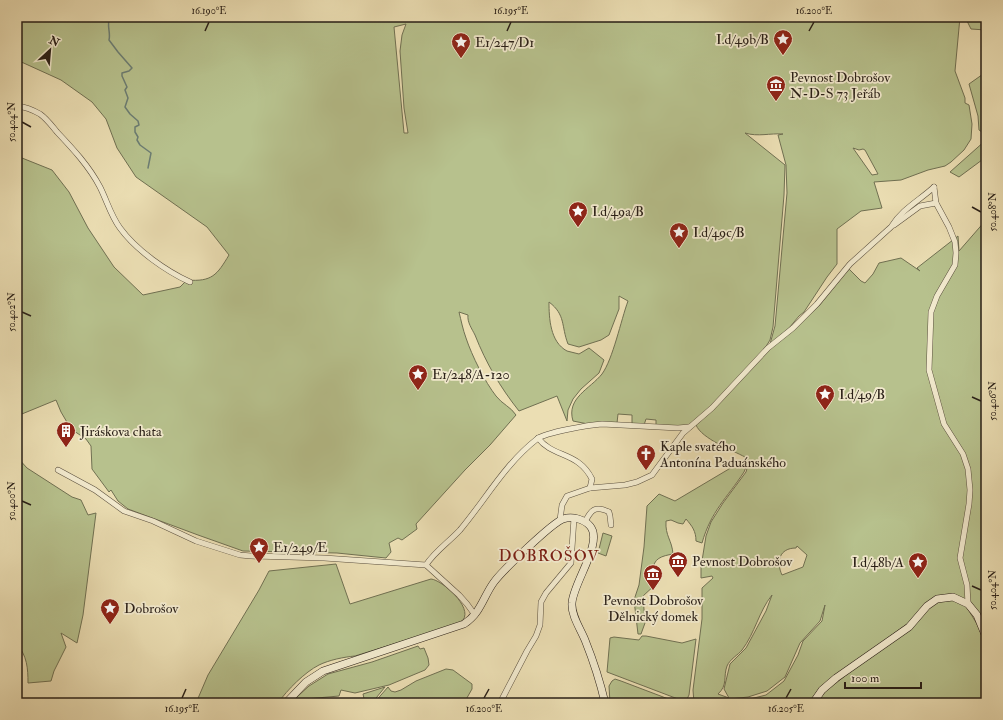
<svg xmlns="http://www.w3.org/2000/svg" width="1003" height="720" viewBox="0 0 1003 720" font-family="'IM FELL Double Pica',serif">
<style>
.green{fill:#b7c18d;stroke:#707052;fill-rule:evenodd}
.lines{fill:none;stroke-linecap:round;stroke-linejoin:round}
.stream{stroke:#6c7d73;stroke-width:1.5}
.street-casing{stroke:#5a4f3e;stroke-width:6}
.secondary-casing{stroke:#291f17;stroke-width:8}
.street{stroke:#f2eace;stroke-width:5}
.secondary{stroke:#f2eace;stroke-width:7}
.ticks{fill:none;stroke:#291f17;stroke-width:1.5}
.labels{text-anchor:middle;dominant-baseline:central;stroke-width:3.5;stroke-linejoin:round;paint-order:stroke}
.poi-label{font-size:14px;fill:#291f17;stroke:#f2eace;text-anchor:start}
.quarter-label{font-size:16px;letter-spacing:1px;fill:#7a1f14;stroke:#f2eace}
.neatline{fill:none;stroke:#291f17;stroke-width:1.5}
.ticks-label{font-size:10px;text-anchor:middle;fill:#291f17}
</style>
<rect width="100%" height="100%" fill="#ebdeb3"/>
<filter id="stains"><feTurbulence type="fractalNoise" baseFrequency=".005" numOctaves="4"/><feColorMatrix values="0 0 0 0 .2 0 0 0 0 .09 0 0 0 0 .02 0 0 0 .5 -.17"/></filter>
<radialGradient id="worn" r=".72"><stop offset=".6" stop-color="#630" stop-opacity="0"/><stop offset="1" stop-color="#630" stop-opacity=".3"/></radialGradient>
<g class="green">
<path d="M17,17H960L955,71L965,98V103L969,105L972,124L971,139L964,150L951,162L945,166L928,170L901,180L874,182L882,208L861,211L837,229V264L827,277L804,312L799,316L789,328L770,344L775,326L777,304L787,193L786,165L778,135L783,134C770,133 758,137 745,133L785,165L784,195L773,327L770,340L765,348C752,362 700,423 686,426C677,427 665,425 656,425V420L646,419L644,425L632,424V415L618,414L617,423L588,424L573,421C566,398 590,389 602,374C613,359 621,320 628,301L619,296V309L609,335L601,340L579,347L568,344C561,326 566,315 549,302C549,318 550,342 567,351C571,352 575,353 579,354L589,348L604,360L599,373L581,389L573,399L568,410L567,421L557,396L519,411C500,387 486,363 475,335C472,329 467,322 468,315L459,312C461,320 463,330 466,338C472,356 485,382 496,396C502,404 511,407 516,415L490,445L465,470L416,524L417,529L402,540L398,538L389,543L391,552L386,558L337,553L243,551L198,535L128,509L118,501L111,490L109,492L92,469L91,446L86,439L71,429L61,412L56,400L17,416V156L52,170L69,192L88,228L114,267L143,295L180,287L187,280C212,282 217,275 229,255L207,227L136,177L117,148L106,119L92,102L61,80L17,60ZM406,24L402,35L400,51L404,108L408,133H404L394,27ZM853,148L859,150L863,149L865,150L878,174L872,175Z"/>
<polygon points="965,17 986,17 986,30 971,29"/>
<polygon points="986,72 986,129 982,132 979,130 978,116 969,84"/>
<polygon points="986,140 986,157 959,177 950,172"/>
<path d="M986,220V630L970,602L954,594L936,596L907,624L820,687L809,703H694L693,690L702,619V588L713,578L712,576L701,578V567L706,536L711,522L723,503L746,472L748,465L745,457C732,450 702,439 696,425L714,409L768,351L818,307L849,269L861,281L865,283L873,274L879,263L901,258L920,271L917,268L958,236L959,251ZM797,546L807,555L803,567L782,575C776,562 779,548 796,548ZM772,595L766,611L746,648L730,664L724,689L729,698L718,694C728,685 723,677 727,666C730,659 738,655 742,650C755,633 759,611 772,595ZM825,605L822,621L803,641L798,655L784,681L766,695L738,702L730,699L748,697L767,691L785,677L800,643L820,621Z"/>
<path d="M17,457L27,468L72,497L81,500L88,515L96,513L83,615L77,643L61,633L66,647L54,671L51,681L28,683C28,668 27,656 17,644V494L20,496L17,493Z"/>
<path d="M745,462L746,467L744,472C727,498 711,511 702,543L696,541C696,531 692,526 686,519L683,524L678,523L671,520L666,521C665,536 672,540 673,554C662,556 653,558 653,571C654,576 654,580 656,584L643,596L645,623L641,634H638L634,600L639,585L644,547L647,506L659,494L675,501L734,466Z"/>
<polygon points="603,533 612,536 606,556 598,553"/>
<path d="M336,564L350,604L431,579C442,580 473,607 463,620C463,620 459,623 458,624L355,656C344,657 329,660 319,665C305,672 287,690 278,703H196L208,675L259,590L269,571Z"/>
<polygon points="953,600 966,606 977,624 986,645 986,703 816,703 825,692 929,608 938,602"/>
<polygon points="642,636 646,636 682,643 696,639 689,695 687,699 682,700 678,699 607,672 610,638 614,637 639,640"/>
<polygon points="418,646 420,649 424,648 428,658 429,665 425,670 389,685 355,693 341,690 339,696 295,700 297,697 309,686 328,674 372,662"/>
<polygon points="446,669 453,670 472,684 472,689 464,703 374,703 388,687 391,691 395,692 401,690 416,681"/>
<polygon points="615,679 621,681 679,703 610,703 609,686 612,681"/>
<polygon points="385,687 372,703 365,703 363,694"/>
</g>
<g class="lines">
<g class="stream">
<path d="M110,17C106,25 111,32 109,40L118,52L132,68L129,71L122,73V76L127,87L125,90L128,98L125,107L130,114L138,121L139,125L135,127V132L138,137L137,140L140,145L151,153L148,168"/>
<polyline points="256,17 256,18"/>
</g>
<defs>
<g id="street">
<path d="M17,106C25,107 33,110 40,114C47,119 52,126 57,132C73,149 89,166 100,187C107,201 111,216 120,228C136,250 166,271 190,282"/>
<polyline points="934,187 936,203 949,227 955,242 956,253 955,265 937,296 931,312 929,370 944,424 963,454 968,469 970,490 969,504 960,558 967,585 968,604"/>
<polyline points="894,225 920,206 936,203"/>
<path d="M538,438C553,458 578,451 592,479L590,488"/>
<polyline points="58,470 95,490 124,511 153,521 196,541 240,555 251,556 324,558 426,565 459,595 467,604 475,615"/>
<path d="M560,520L562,505L567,496L590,488L625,485L637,482L652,475L683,433L712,408L768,348L793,328L817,304L850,264L891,227C902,209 920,200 934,187"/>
<path d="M585,522C591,510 595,505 609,512L610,516L611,525"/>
<path d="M426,565C435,551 449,542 460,530C486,499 505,464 537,439C546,432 590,425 602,424L678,428L689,427"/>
<polyline points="500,703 527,651 536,636 540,625 541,602 546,593 571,563 574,518"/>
</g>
<g id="secondary">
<path d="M286,703L306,682L323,671L464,624C481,613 483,597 494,582C502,571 552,523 563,519C572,516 584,519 590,526C604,542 573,583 572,603C571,615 580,628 585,640C593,660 600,681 605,703"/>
<polyline points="813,703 822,690 836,678 909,627 927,606 937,599 953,597 968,604 977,615 986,637"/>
</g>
</defs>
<use href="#street" class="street-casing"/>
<use href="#secondary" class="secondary-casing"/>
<use href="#street" class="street"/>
<use href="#secondary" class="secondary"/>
</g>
<path class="ticks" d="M205,31L209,22M507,31L511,22M809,31L814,22M22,122L31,127M972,207L981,212M22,312L31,316M972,397L981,401M22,501L31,505M972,586L981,590M182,698L186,689M484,698L489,689M786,698L791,689"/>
<defs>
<symbol id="sight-pin" viewBox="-11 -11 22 30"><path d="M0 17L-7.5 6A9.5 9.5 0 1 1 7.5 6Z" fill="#8f2418" stroke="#f2eace"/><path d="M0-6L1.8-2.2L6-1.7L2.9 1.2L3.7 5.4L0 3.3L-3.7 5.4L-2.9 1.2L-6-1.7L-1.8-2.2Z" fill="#fff"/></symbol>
<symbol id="museum-pin" viewBox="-11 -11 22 30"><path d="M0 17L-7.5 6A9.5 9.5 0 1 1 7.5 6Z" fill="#8f2418" stroke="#f2eace"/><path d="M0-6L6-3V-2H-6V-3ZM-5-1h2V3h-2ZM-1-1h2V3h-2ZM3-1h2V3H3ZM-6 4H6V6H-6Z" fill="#fff"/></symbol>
<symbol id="building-pin" viewBox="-11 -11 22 30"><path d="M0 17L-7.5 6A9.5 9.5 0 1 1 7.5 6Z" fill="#8f2418" stroke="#f2eace"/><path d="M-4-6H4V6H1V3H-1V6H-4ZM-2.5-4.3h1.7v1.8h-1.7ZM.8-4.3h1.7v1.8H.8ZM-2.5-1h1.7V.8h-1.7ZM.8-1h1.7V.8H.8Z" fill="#fff"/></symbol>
<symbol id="church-pin" viewBox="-11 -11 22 30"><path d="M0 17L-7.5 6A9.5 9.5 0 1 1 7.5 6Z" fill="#8f2418" stroke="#f2eace"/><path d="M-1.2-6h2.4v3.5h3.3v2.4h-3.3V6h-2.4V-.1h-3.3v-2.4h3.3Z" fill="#fff"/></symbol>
</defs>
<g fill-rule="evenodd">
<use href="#sight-pin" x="772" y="28" width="22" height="30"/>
<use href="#sight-pin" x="450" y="31" width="22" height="30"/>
<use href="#museum-pin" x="765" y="74" width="22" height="30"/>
<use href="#sight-pin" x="567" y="200" width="22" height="30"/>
<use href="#sight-pin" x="668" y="221" width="22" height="30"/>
<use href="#sight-pin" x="407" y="363" width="22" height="30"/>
<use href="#sight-pin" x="814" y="383" width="22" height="30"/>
<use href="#building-pin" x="55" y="420" width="22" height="30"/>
<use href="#church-pin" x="635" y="443" width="22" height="30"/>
<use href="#sight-pin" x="248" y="536" width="22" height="30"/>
<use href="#museum-pin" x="667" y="550" width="22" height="30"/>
<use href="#sight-pin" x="907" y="551" width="22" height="30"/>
<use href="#museum-pin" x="642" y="563" width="22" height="30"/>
<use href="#sight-pin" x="99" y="597" width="22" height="30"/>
</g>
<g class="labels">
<g class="poi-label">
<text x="769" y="39" text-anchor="end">I.d/49b/B</text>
<text x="475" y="42">E1/247/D1</text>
<text x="790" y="77">Pevnost Dobrošov<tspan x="790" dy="16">N-D-S 73 Jeřáb</tspan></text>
<text x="592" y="211">I.d/49a/B</text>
<text x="693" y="232">I.d/49c/B</text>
<text x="432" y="374">E1/248/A-120</text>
<text x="839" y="394">I.d/49/B</text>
<text x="80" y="431">Jiráskova chata</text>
<text x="660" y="446">Kaple svatého<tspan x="660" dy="16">Antonína Paduánského</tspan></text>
<text x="273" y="547">E1/249/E</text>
<text x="692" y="561">Pevnost Dobrošov</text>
<text x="904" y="562" text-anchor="end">I.d/48b/A</text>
<text x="653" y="600" text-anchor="middle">Pevnost Dobrošov<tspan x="653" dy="16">Dělnický domek</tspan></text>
<text x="124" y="608">Dobrošov</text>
</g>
<g class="quarter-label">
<text x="549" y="556">DOBROŠOV</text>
</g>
</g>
<rect width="1003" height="720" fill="none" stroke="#ebdeb3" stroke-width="44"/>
<g transform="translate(50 50) rotate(26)" stroke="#f2eace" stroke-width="3" paint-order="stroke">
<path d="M0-3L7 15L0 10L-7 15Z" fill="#291f17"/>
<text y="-6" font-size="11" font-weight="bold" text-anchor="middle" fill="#291f17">N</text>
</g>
<path d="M845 682v6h76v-6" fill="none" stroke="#291f17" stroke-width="2"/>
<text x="851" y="682" font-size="12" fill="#291f17" stroke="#f2eace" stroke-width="3" paint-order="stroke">100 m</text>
<rect x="22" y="22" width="959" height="676" class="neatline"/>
<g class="ticks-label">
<text x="209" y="14">16.190°E</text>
<text x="511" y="14">16.195°E</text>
<text x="814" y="14">16.200°E</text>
<text transform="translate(11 122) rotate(-90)" y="4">50.404°N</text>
<text transform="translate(992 212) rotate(-90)" y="4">50.408°N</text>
<text transform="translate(11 312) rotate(-90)" y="4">50.402°N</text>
<text transform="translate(992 401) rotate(-90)" y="4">50.406°N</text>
<text transform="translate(11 501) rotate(-90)" y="4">50.400°N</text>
<text transform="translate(992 590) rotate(-90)" y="4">50.404°N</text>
<text x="182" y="712">16.195°E</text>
<text x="484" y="712">16.200°E</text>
<text x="786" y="712">16.205°E</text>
</g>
<rect width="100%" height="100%" filter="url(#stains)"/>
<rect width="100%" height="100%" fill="url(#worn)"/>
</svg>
